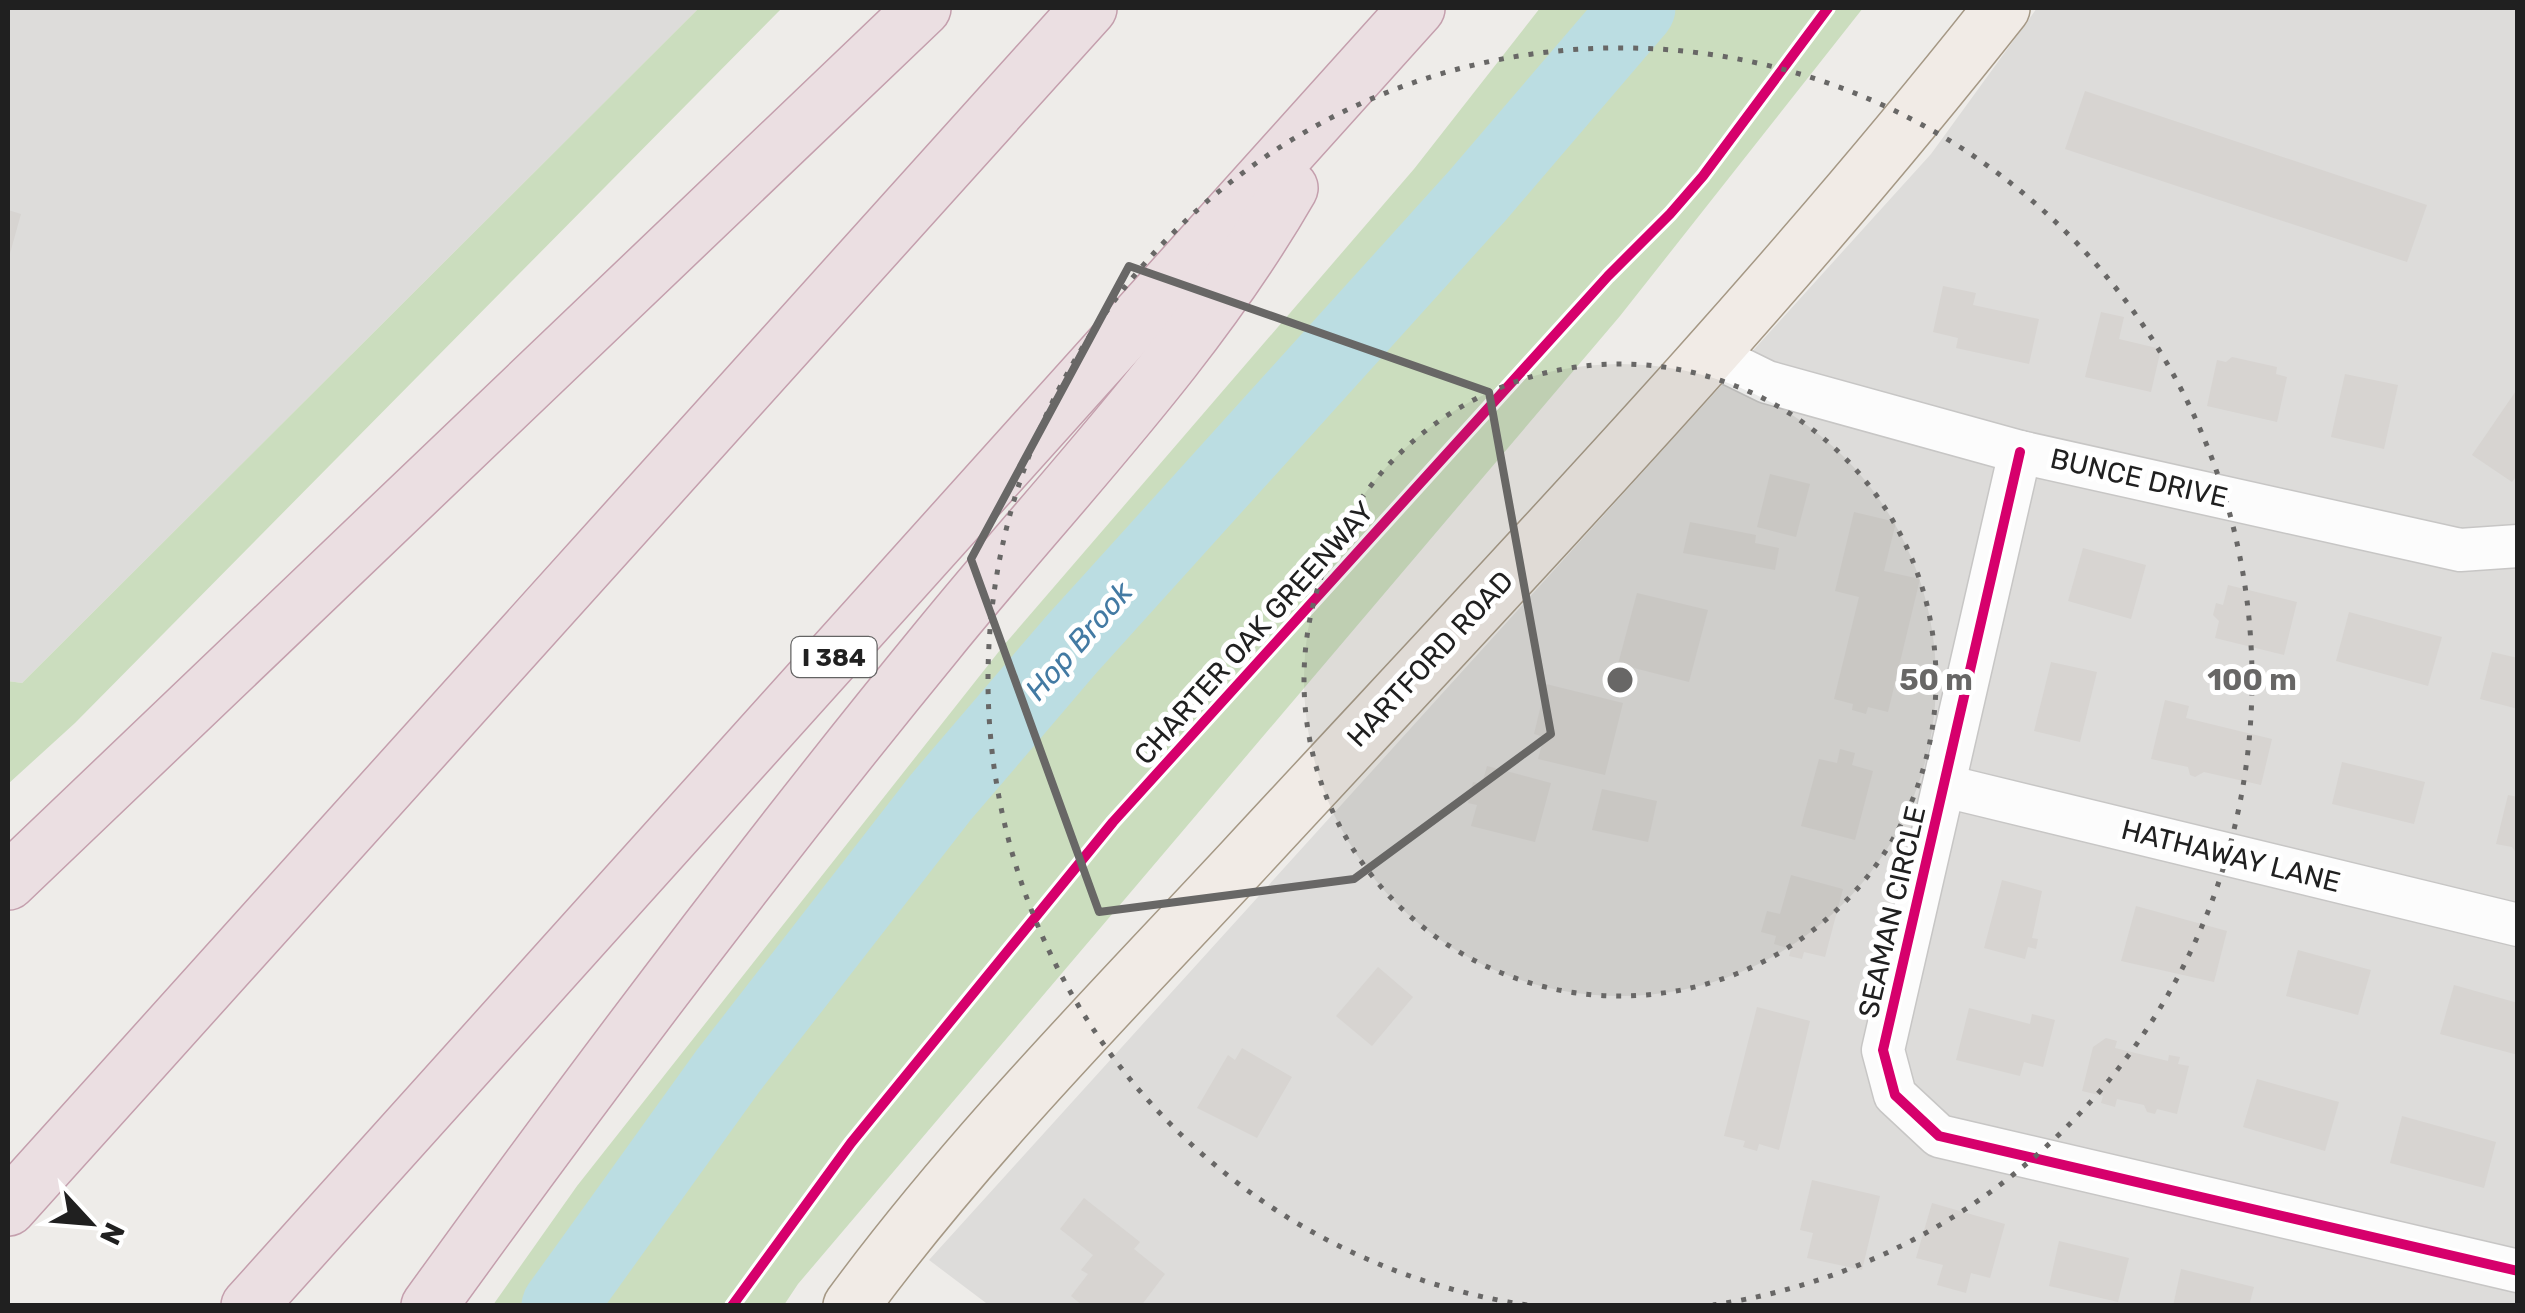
<svg xmlns="http://www.w3.org/2000/svg" width="2525" height="1313" viewBox="0 0 2525 1313" font-family="Rubik,sans-serif">
<style>
.residential{fill:#dddcda}
.forest{fill:#cbddbe}
.lines{fill:none;stroke-linecap:round;stroke-linejoin:round}
.river{stroke:#bbdde2;stroke-width:75}
.building{fill:#d7d4d1}
.minor-casing{stroke:#c7c6c5;stroke-width:45}
.major-casing{stroke:#a59885;stroke-width:58}
.highway-casing{stroke:#c49fad;stroke-width:58}
.minor{stroke:#fcfcfc;stroke-width:42}
.major{stroke:#f1ebe6;stroke-width:55}
.highway{stroke:#ebdfe2;stroke-width:55}
.cycleway-casing{stroke:#fff;stroke-width:16}
.cycleway{stroke:#d6006c;stroke-width:10}
.marked{fill:none;stroke:#686766;stroke-width:8;stroke-linejoin:round}
.ring{fill:none;stroke:#686766;stroke-width:5;stroke-dasharray:5 10}
.labels{text-anchor:middle;dominant-baseline:central;stroke-width:10;stroke-linejoin:round;paint-order:stroke}
.shield{fill:#fff;stroke:#636363;stroke-width:2.5}
.shield-label{font-size:25px;font-weight:bold;fill:#202020}
.street-label{font-size:28px;fill:#202020;stroke:#fff}
.water-label{font-size:30px;font-style:italic;fill:#437aa3;stroke:#fff}
.centre{fill:#686766;stroke:#fff;stroke-width:5}
.ring-label{font-size:30px;text-anchor:middle;font-weight:bold;fill:#686766;stroke:#fff;stroke-width:10;stroke-linejoin:round;paint-order:stroke}
</style>
<rect width="100%" height="100%" fill="#eeece9"/>
<g class="residential">
<polygon points="8,8 699,8 22,683 8,681"/>
<polygon points="2037,8 2517,8 2517,1305 990,1306 929,1260 1931,154"/>
</g>
<g class="forest">
<polygon points="699,8 782,8 75,723 8,784 8,681 22,683"/>
<polygon points="1540,8 1863,8 1620,316 798,1284 784,1305 493,1305 577,1186 1004,645 1414,169"/>
</g>
<g class="lines">
<polyline class="river" points="559,1306 728,1071 941,797 1071,645 1478,195 1638,8"/>
</g>
<g class="building">
<polygon points="2085,91 2427,205 2407,262 2065,149"/>
<polygon points="8,210 21,214 9,257 8,257"/>
<polygon points="1943,286 1976,293 1973,305 2039,319 2029,364 1956,348 1958,338 1933,332"/>
<polygon points="2101,312 2124,317 2119,339 2161,349 2151,392 2085,377"/>
<polygon points="2232,357 2277,367 2276,374 2287,377 2277,422 2207,406 2217,360 2226,362"/>
<polygon points="2345,374 2398,385 2384,449 2331,437"/>
<polygon points="2518,388 2518,474 2512,482 2472,455"/>
<polygon points="1770,474 1810,484 1796,537 1757,527"/>
<polygon points="1854,512 1896,522 1884,571 1920,579 1888,712 1868,707 1866,714 1852,710 1853,704 1834,699 1859,597 1835,591"/>
<polygon points="1690,522 1756,535 1755,543 1779,548 1775,570 1683,553"/>
<polygon points="2083,548 2146,565 2131,619 2068,601"/>
<polygon points="2228,585 2297,602 2284,655 2215,638 2219,621 2213,615 2216,603 2223,605"/>
<polygon points="1637,593 1708,610 1689,682 1618,664"/>
<polygon points="2349,612 2442,637 2428,686 2336,661"/>
<polygon points="2492,652 2518,658 2518,709 2480,699"/>
<polygon points="2051,662 2097,672 2080,742 2034,731"/>
<polygon points="1546,684 1623,703 1605,775 1538,759 1544,737 1534,734"/>
<polygon points="2165,700 2189,706 2186,718 2272,739 2261,785 2204,772 2195,777 2190,775 2188,767 2151,759"/>
<polygon points="1840,749 1855,753 1852,765 1873,771 1855,840 1801,826 1819,759 1837,763"/>
<polygon points="2342,762 2425,782 2414,824 2332,804"/>
<polygon points="1487,766 1551,783 1535,842 1471,826 1477,805 1468,803 1473,782 1482,784"/>
<polygon points="1602,789 1657,801 1648,842 1592,830"/>
<polygon points="2508,795 2518,797 2518,855 2512,847 2496,844"/>
<polygon points="1791,875 1843,889 1825,957 1804,952 1802,959 1789,956 1791,949 1774,944 1776,936 1761,932 1767,911 1780,914"/>
<polygon points="2002,880 2042,891 2032,938 2038,939 2036,949 2028,947 2025,959 1984,948"/>
<polygon points="2136,906 2227,931 2214,982 2121,961"/>
<polygon points="2298,950 2371,970 2358,1015 2286,996"/>
<polygon points="1378,967 1413,997 1372,1046 1336,1016"/>
<polygon points="2454,985 2518,1003 2518,1055 2440,1034"/>
<polygon points="1757,1007 1810,1021 1779,1150 1759,1144 1757,1151 1743,1147 1745,1141 1724,1136"/>
<polygon points="1969,1008 2030,1024 2032,1014 2055,1020 2043,1067 2024,1062 2020,1076 1956,1060"/>
<polygon points="2106,1038 2117,1041 2115,1048 2168,1061 2169,1055 2180,1057 2178,1064 2189,1066 2177,1114 2157,1109 2155,1114 2147,1112 2144,1105 2117,1099 2115,1107 2101,1103 2103,1096 2082,1091 2093,1047"/>
<polygon points="1242,1048 1292,1077 1257,1138 1197,1108 1228,1055 1235,1060"/>
<polygon points="2257,1079 2339,1102 2325,1151 2243,1127"/>
<polygon points="2402,1116 2496,1142 2484,1188 2390,1163"/>
<polygon points="1812,1180 1880,1196 1862,1270 1807,1258 1813,1233 1800,1230"/>
<polygon points="1084,1198 1140,1242 1134,1249 1165,1274 1141,1306 1083,1306 1071,1296 1088,1274 1081,1270 1093,1255 1060,1229"/>
<polygon points="1932,1203 2005,1224 1990,1278 1971,1273 1966,1293 1937,1285 1943,1265 1916,1258"/>
<polygon points="2059,1241 2129,1258 2118,1302 2049,1286"/>
<polygon points="2181,1269 2254,1287 2249,1306 2173,1306"/>
</g>
<g class="lines">
<defs>
<g id="minor">
<polyline points="1712,355 1767,382 2020,452 2460,550 2518,546"/>
<polyline points="2020,452 1883,1050 1895,1095 1939,1136 2518,1271"/>
<polyline points="1945,786 2518,925"/>
</g>
<path id="major" d="M851,1306C968,1147 1109,1005 1243,861C1502,581 1766,307 2002,8"/>
<g id="highway">
<polyline points="8,882 923,8"/>
<polyline points="8,1208 1089,8"/>
<polyline points="249,1306 1417,8"/>
<path d="M429,1306C593,1079 761,856 938,640C1059,491 1194,355 1290,188"/>
</g>
</defs>
<use href="#minor" class="minor-casing"/>
<use href="#major" class="major-casing"/>
<use href="#highway" class="highway-casing"/>
<use href="#minor" class="minor"/>
<use href="#major" class="major"/>
<use href="#highway" class="highway"/>
<defs>
<g id="cycleway">
<polyline points="2020,452 1883,1050 1895,1095 1939,1136 2518,1271"/>
<polyline points="732,1306 851,1143 1113,822 1608,276 1670,214 1703,176 1828,8"/>
</g>
</defs>
<use href="#cycleway" class="cycleway-casing"/>
<use href="#cycleway" class="cycleway"/>
</g>
<path class="marked" d="M1129,266L1489,392L1551,734L1354,879L1099,912L971,559Z"/>
<circle cx="1620" cy="680" r="316" fill="#686766" fill-opacity=".12"/>
<g class="ring">
<circle cx="1620" cy="680" r="316"/>
<path d="M1527 1305A632 632 0 1 1 1713 1305"/>
</g>
<g class="labels">
<rect class="shield" x="791.5" y="637" width="85" height="40" rx="8"/>
<g class="shield-label">
<text x="834" y="657">I 384</text>
</g>
<g class="street-label">
<text transform="translate(2139 478) rotate(13)">BUNCE DRIVE</text>
<text transform="translate(1254 633) rotate(-48)">CHARTER OAK GREENWAY</text>
<text transform="translate(1430 659) rotate(-47)">HARTFORD ROAD</text>
<text transform="translate(2231 856) rotate(14)">HATHAWAY LANE</text>
<text transform="translate(1892 912) rotate(-77)">SEAMAN CIRCLE</text>
</g>
<g class="water-label">
<text transform="translate(1079 641) rotate(-49)">Hop Brook</text>
</g>
</g>
<circle cx="1620" cy="680" r="15" class="centre"/>
<g class="ring-label">
<text x="1936" y="690">50 m</text>
<text x="2252" y="690">100 m</text>
</g>
<rect width="2525" height="1313" fill="none" stroke="#202020" stroke-width="20"/>
<g transform="translate(90 1223) rotate(116)" stroke="#ffffff" stroke-width="8" paint-order="stroke">
<path d="M0-8L18 38L0 25L-18 38Z" fill="#202020"/>
<text y="-15" font-size="28" font-weight="bold" text-anchor="middle" fill="#202020">N</text>
</g>
</svg>
